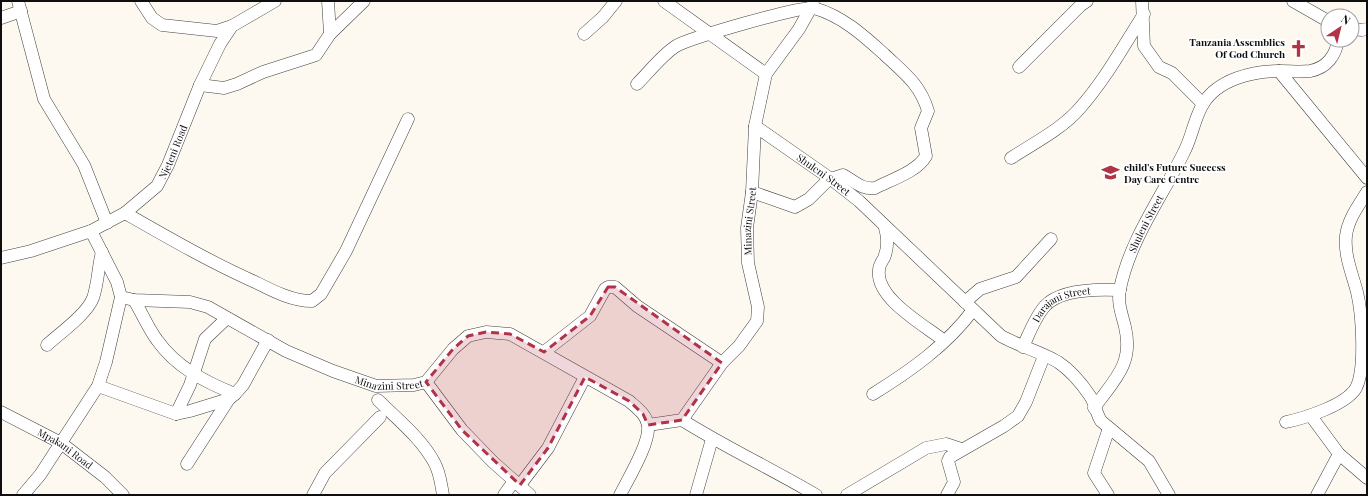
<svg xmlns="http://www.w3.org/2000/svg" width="1368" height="496" viewBox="0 0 1368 496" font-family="'Playfair Display',serif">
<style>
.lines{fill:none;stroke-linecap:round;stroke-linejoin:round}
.street-casing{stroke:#414141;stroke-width:13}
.street{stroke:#fff;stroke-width:12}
.marked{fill:#b03346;fill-opacity:0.2;stroke:#b03346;stroke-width:3;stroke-dasharray:8 5;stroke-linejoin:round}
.labels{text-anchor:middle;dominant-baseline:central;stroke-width:4;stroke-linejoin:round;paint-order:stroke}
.poi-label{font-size:10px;font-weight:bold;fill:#0e0e0e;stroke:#fff;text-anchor:end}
.street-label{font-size:10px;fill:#0e0e0e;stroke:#fff}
</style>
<rect width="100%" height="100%" fill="#fdf9f0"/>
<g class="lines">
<defs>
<g id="street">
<polyline points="18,1 44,99 84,165 107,223"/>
<polyline points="141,1 152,18 162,25 217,31 232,26"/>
<polyline points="328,1 330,34"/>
<polyline points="664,1 766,74"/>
<polyline points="1142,1 1144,46 1159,67 1172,73 1203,104"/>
<polyline points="1293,1 1328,21"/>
<polyline points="1,18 21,11"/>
<polyline points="1352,29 1362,30 1367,29"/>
<polyline points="584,34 603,17 616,1"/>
<polyline points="1019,67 1081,5 1087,1"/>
<polyline points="1279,71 1367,178"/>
<path d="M637,84C649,72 662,55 676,46C690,38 803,5 814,8C842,16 863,35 884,54C904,73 920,84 928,111L921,128L926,156C917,172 890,180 875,188C862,190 854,181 843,175L831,179"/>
<polyline points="200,85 224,88 237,84 263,72 316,55 330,34 364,1"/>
<path id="s1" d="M755,126L831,179L859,201L1001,336C1019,346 1041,352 1058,362C1070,370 1082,384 1090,396C1095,403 1096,413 1101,421L1149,461L1169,495"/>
<path d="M1011,158C1034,143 1062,129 1080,108C1105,80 1124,45 1144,14"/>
<polyline points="752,192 795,207 809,199 830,178"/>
<path d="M125,213C167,237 210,262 255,282C273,291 292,301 312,301L321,294L346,251L408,119"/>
<path d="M885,228C888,238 888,248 884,258C882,261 879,266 879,270C875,298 924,325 943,340"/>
<path id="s2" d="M1,258L31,251L91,231L125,213L157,186L168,165L200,85L220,44L232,26L275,1"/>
<path id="s3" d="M121,297L134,300L190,302L208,307L286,351L333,371L376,386L414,385L426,382L453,349L468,336L486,332L510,334L629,401C637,408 647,415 648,426C650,443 628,479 620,495"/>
<path d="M134,300C142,313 148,328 157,340C176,367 205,382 235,394"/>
<polyline points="965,302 980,289 1016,277 1051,239"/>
<path d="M47,345C60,333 87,314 93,298C98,284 98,267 102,252"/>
<path id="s4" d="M1023,347C1029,334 1035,317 1045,306C1060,289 1099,289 1120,290"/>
<polyline points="544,352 590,316 605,289 608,287 615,287 637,306 722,363"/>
<polyline points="426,382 462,430 493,462 530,495"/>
<polyline points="98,386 176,414 190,411 229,399 235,394 243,385 268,340"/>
<path d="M873,394C910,371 947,345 973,310"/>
<path d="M378,400C397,419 421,438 434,462C440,472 441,484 443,495"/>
<path id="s5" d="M1094,408C1114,380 1134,364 1125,327C1122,314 1117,303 1120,289C1130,239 1162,197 1184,152C1192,137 1194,119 1203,104C1218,79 1253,71 1280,71C1290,71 1301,72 1310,71C1327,68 1336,55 1338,40"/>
<path id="s6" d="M1,412L61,443L105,477L123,495"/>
<polyline points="176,414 190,385 205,339 227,318"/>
<polyline points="1311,416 1339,454 1367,478"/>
<path d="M682,420C725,447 772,469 816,495"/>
<path d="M1286,422C1305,418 1346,405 1356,388C1366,369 1362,313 1357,292C1352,273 1344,255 1346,236C1348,219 1359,205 1367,192"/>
<path id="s7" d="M648,425L682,420L722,363L739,346L757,321L758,307L748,263L747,228L752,192L755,126L766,74L799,29L813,4"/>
<polyline points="187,464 229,399"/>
<polyline points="520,485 548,448 585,377"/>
<polyline points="23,495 40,475 98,386 106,362 121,297 117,282 91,231"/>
<polyline points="313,495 325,473 380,417"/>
<polyline points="504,495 514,481"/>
<polyline points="696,495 712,439"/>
<polyline points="847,495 926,448 946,444 961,449"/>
<polyline points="947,495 954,482 948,461 950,457 1004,426 1018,416 1026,402 1044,356"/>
<polyline points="1108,495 1094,473 1109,428"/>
<polyline points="1317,495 1339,454"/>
</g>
</defs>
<use href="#street" class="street-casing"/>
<use href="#street" class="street"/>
</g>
<path class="marked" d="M608,287H615L722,363L682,420L648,425L643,414L629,401L585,377L548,448L520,485L462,430L426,382L453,349L468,336L486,332L510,334L544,352L590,316Z"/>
<defs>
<symbol id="church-bare" viewBox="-9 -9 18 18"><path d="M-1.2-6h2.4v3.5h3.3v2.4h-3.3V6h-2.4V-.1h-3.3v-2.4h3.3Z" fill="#b03346" stroke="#fff" stroke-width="2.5" paint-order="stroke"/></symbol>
<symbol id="school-bare" viewBox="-9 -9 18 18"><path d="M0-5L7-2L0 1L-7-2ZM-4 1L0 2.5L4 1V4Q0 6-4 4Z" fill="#b03346" stroke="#fff" stroke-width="2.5" paint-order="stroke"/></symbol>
</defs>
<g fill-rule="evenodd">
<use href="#church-bare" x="1286" y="36" width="25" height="25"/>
<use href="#school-bare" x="1098" y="160" width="25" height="25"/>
</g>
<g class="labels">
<g class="poi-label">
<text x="1285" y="42">Tanzania Assemblies<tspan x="1285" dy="12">Of God Church</tspan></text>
<text x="1124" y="167" text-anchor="start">child's Future Success<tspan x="1124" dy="12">Day Care Centre</tspan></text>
</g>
<g class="street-label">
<text stroke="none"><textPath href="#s2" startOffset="212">Njeteni Road</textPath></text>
<text stroke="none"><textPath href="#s1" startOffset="84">Shuleni Street</textPath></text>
<text stroke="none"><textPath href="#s7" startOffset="260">Minazini Street</textPath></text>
<text stroke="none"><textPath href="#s5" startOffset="200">Shuleni Street</textPath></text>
<text stroke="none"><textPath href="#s4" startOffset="62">Darajani Street</textPath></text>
<text stroke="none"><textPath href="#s3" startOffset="287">Minazini Street</textPath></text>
<text stroke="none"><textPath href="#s6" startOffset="74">Mpakani Road</textPath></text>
</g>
</g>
<rect width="1368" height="496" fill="none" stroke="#0e0e0e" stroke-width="4"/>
<g transform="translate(1340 28) rotate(35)"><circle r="19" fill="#ffffff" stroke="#9f9f9f"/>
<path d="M0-3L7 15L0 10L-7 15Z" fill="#b03346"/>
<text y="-6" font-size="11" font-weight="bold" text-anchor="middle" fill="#0e0e0e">N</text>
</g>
</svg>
